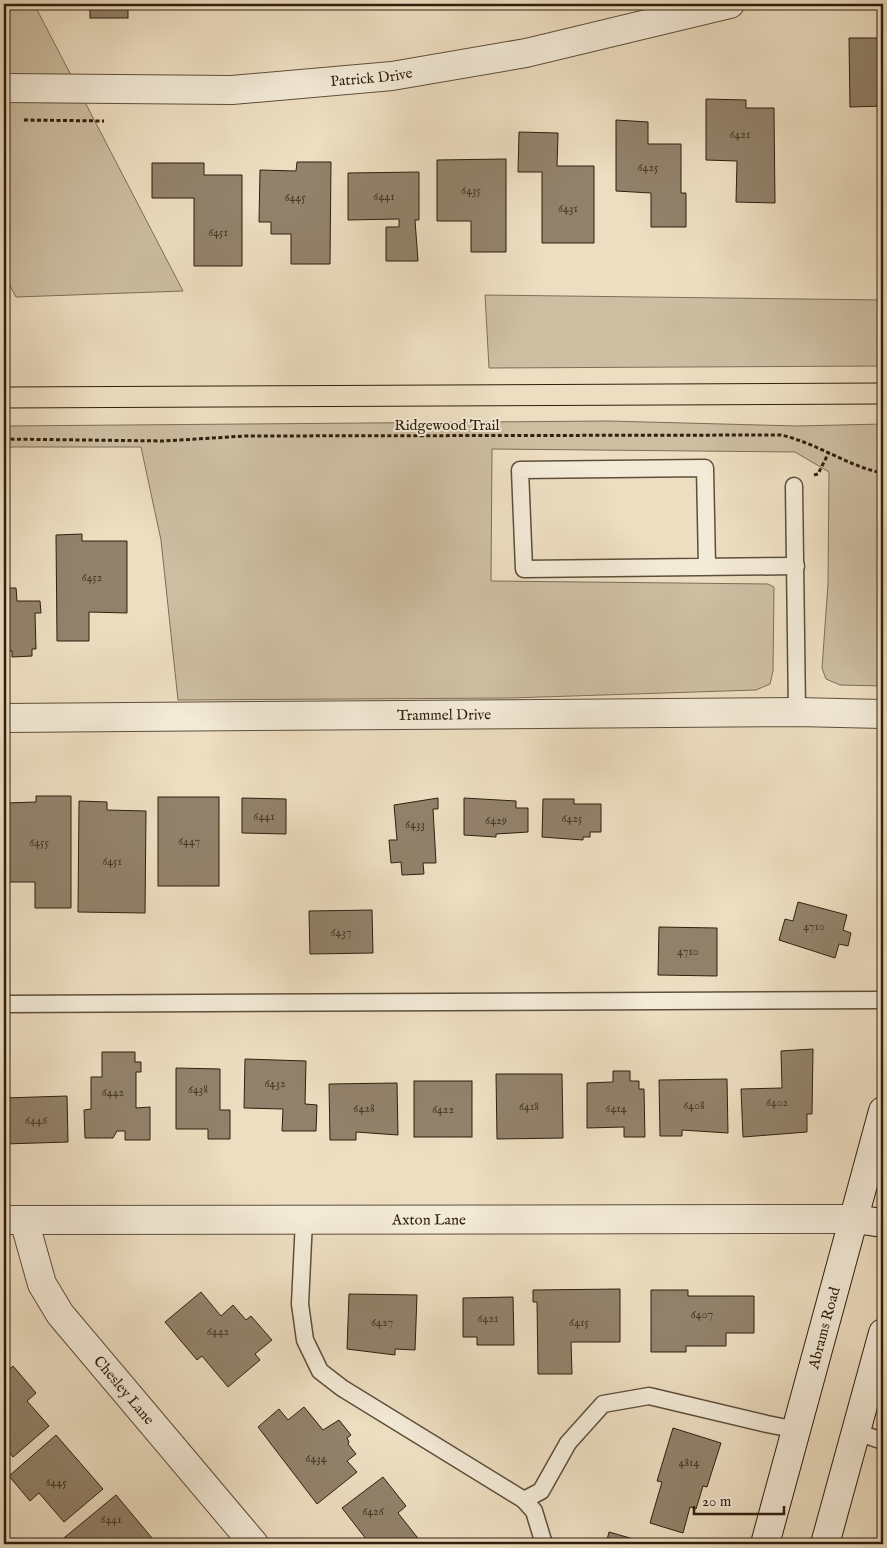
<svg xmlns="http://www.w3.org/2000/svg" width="887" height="1548" viewBox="0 0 887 1548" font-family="'IM FELL English',serif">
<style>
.green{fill:#cdbea2;stroke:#7e6e58}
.building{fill:#92826b;stroke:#2f1f0d}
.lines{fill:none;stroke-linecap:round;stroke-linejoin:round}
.service-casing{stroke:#5e4f3a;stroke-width:19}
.minor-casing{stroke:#5e4f3a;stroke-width:30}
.tertiary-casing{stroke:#5e4f3a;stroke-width:30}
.secondary-casing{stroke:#2f1f0d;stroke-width:30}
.path{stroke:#2f1f0d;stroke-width:3;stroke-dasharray:4 2.5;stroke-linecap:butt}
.service{stroke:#f3ead7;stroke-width:16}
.minor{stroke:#f3ead7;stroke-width:28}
.tertiary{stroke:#f3ead7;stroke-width:28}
.secondary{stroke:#f3ead7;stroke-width:28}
.tram{stroke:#2f1f0d;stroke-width:1}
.labels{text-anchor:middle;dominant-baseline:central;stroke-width:4;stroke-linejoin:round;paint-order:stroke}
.number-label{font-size:12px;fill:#483824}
.street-label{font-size:15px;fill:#2f1f0d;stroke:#f3ead7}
</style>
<rect width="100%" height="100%" fill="#eddec1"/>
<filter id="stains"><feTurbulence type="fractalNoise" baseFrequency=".004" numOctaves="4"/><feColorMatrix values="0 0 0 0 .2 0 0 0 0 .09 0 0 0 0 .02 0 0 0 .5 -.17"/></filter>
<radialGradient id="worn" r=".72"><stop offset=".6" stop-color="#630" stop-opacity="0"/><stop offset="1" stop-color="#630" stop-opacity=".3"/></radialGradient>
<g class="green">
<polygon points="4,4 34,4 183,291 16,297 4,275"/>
<polygon points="485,295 883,300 883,366 489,368"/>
<polygon points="609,421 797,426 883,424 883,686 840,685 826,679 822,668 828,584 829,472 795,452 492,449 491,581 768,584 774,587 773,671 770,684 756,690 511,698 178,700 161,540 141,447 4,447 4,426"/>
</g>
<g class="building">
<rect x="90" y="4" width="38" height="14"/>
<polygon points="849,38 883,38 883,106 850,107"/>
<polygon points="706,99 746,100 746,108 774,108 775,203 736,202 737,161 706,160"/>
<polygon points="616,120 648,122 648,144 681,144 681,193 686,193 686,227 651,227 651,193 616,191"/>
<polygon points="519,132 558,133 557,166 594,166 594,243 542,243 542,172 518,172"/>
<polygon points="506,159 506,252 471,252 471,221 437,221 437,160"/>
<polygon points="297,162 331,162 330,264 291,264 291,234 271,234 271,222 259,222 260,170 296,171"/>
<polygon points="152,163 204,163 204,175 242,175 242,266 194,266 194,198 152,198"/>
<polygon points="419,172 419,220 415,220 418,261 386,261 386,227 399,227 399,219 348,220 348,173"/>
<polygon points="82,534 82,541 127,541 127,613 89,612 89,641 57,641 56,535"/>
<polygon points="4,588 16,588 17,601 40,601 41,613 35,613 36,649 32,649 32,656 12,657 12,651 4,651"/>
<polygon points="36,796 71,796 71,908 35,908 35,882 6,882 6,803 36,802"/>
<rect x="158" y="797" width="61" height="89"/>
<polygon points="242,798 286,799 286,834 242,833"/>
<polygon points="438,798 438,809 433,809 436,863 423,863 424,874 402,875 401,862 391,863 389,840 397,840 394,805"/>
<polygon points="464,798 516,801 516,808 528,808 528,832 496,834 496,837 464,835"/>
<polygon points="543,799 574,799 574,804 601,804 601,832 590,832 590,837 583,837 583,840 542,837"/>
<polygon points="79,801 107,802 107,810 146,811 145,913 78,912"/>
<polygon points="798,902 847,915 843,930 851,933 848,946 839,944 835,958 779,940 785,919 793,921"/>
<polygon points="372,910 373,953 310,954 309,911"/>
<polygon points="659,927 717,928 717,976 658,975"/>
<polygon points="813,1049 812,1114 807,1114 807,1132 743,1137 741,1089 782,1088 781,1051"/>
<polygon points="102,1052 135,1052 135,1062 141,1062 141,1072 136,1072 136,1108 150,1107 150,1140 125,1140 125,1131 117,1131 113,1138 85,1138 84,1110 91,1109 91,1077 102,1077"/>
<polygon points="245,1059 306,1061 305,1104 317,1105 316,1131 282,1131 283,1109 244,1108"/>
<polygon points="176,1068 220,1069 220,1110 230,1110 230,1139 208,1139 208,1129 176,1129"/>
<polygon points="613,1071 630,1071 630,1081 639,1081 639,1089 644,1089 645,1137 624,1137 624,1127 587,1128 587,1083 613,1082"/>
<polygon points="496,1074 562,1074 563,1138 497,1139"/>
<polygon points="727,1079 728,1133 682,1130 682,1136 660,1136 659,1080"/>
<rect x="414" y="1081" width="58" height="56"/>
<polygon points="397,1083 398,1135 356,1132 356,1140 330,1140 329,1084"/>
<polygon points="67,1096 68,1142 4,1144 4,1098"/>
<polygon points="620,1289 620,1342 571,1342 572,1374 538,1374 537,1302 533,1302 533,1290"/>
<polygon points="651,1290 688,1290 688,1296 754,1296 754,1333 726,1333 726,1346 686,1346 686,1352 651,1352"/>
<polygon points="201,1292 221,1316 233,1305 246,1320 251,1316 272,1340 255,1354 260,1360 228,1387 202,1356 197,1360 165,1322"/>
<polygon points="349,1294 417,1295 415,1350 395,1349 395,1355 347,1349"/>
<polygon points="513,1297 514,1345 477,1345 477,1337 463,1337 463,1298"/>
<polygon points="13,1366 36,1393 27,1401 49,1426 13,1457 4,1446 4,1374"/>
<polygon points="304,1407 323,1430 339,1420 351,1435 347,1438 349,1442 348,1444 356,1454 347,1461 357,1472 317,1504 258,1427 279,1409 288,1420"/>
<polygon points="673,1428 721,1443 707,1487 703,1486 696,1509 690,1507 683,1533 650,1523 662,1482 657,1481"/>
<polygon points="56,1435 103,1489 64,1522 39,1493 30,1501 9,1476"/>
<polygon points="383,1477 406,1506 398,1513 421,1542 418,1544 370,1544 342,1508"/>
<polygon points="116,1495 157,1544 60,1544 59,1542"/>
<polygon points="609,1532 651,1544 606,1544"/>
</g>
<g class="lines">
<defs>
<g id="service">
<polyline points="794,486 797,712"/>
<polyline points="707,567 705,468 520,470 524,569 796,566"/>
<polyline points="4,1004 883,1000"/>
<polyline points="304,1220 300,1304 305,1340 320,1371 342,1388 524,1500 534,1511 544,1544"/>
<polyline points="856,1432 883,1441"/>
<polyline points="524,1500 541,1491 568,1443 603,1404 649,1396 767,1424 797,1430"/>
</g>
<g id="minor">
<path id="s1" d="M4,88L232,90L392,76L526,53L730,4"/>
<path id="s2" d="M4,1220L854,1219"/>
<path id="s3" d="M24,1220L42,1284L60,1314L254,1544"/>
</g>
<g id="tertiary">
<path id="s4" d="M4,718L797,712L883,714"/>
</g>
<g id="secondary">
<polyline points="854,1219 883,1223"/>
<path id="s5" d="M765,1544L883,1111"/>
<polyline points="825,1544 883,1333"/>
</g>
</defs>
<use href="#service" class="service-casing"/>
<use href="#minor" class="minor-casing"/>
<use href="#tertiary" class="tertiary-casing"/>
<use href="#secondary" class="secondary-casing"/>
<g class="path">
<polyline points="24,120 104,121"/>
<path d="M4,439L164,441L245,436L781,435C817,443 849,467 883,473"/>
<polyline points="814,475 818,474 829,452"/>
</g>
<use href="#service" class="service"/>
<use href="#minor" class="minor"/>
<use href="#tertiary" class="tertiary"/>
<use href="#secondary" class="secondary"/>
<g class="tram">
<polyline points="4,387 883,383"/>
<polyline points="4,408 883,404"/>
</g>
</g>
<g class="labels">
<g class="number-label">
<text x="740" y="134">6421</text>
<text x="648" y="167">6425</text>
<text x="471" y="190">6435</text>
<text x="384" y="196">6441</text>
<text x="295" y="197">6445</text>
<text x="568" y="208">6431</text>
<text x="218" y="232">6451</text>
<text x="92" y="577">6452</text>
<text x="264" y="816">6441</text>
<text x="572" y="818">6425</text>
<text x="496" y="820">6429</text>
<text x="415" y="824">6433</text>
<text x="189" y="841">6447</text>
<text x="39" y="842">6455</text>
<text x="112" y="861">6451</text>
<text x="814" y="926">4710</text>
<text x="341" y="932">6437</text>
<text x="688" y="951">4710</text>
<text x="275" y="1083">6432</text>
<text x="198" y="1089">6438</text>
<text x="113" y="1092">6442</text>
<text x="777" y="1102">6402</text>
<text x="694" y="1105">6408</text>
<text x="529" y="1106">6418</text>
<text x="364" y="1108">6428</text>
<text x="616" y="1108">6414</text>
<text x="443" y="1109">6422</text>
<text x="36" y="1120">6446</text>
<text x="702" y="1314">6407</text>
<text x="488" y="1318">6421</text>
<text x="382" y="1322">6427</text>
<text x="579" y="1322">6415</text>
<text x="218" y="1331">6442</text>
<text x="316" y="1458">6434</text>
<text x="689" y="1462">4814</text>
<text x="56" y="1482">6445</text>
<text x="373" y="1511">6426</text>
<text x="111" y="1519">6441</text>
</g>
<g class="street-label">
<text stroke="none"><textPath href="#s1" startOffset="368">Patrick Drive</textPath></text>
<text x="447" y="425">Ridgewood Trail</text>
<text stroke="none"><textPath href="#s4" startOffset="440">Trammel Drive</textPath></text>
<text stroke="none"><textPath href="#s2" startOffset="425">Axton Lane</textPath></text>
<text stroke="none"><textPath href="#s5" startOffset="224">Abrams Road</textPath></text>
<text stroke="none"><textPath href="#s3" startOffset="201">Chesley Lane</textPath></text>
</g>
</g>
<rect width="887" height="1548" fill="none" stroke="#eddec1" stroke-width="20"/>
<rect x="5" y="5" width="877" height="1538" fill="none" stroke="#2f1f0d" stroke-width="2.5"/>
<rect x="10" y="10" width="867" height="1528" fill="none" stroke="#2f1f0d"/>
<path d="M694 1506v8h90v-8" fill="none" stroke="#2f1f0d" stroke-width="2.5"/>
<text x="702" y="1506" font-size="15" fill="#2f1f0d" stroke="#f3ead7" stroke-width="4" paint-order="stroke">20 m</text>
<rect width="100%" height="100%" filter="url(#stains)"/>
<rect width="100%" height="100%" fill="url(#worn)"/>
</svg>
